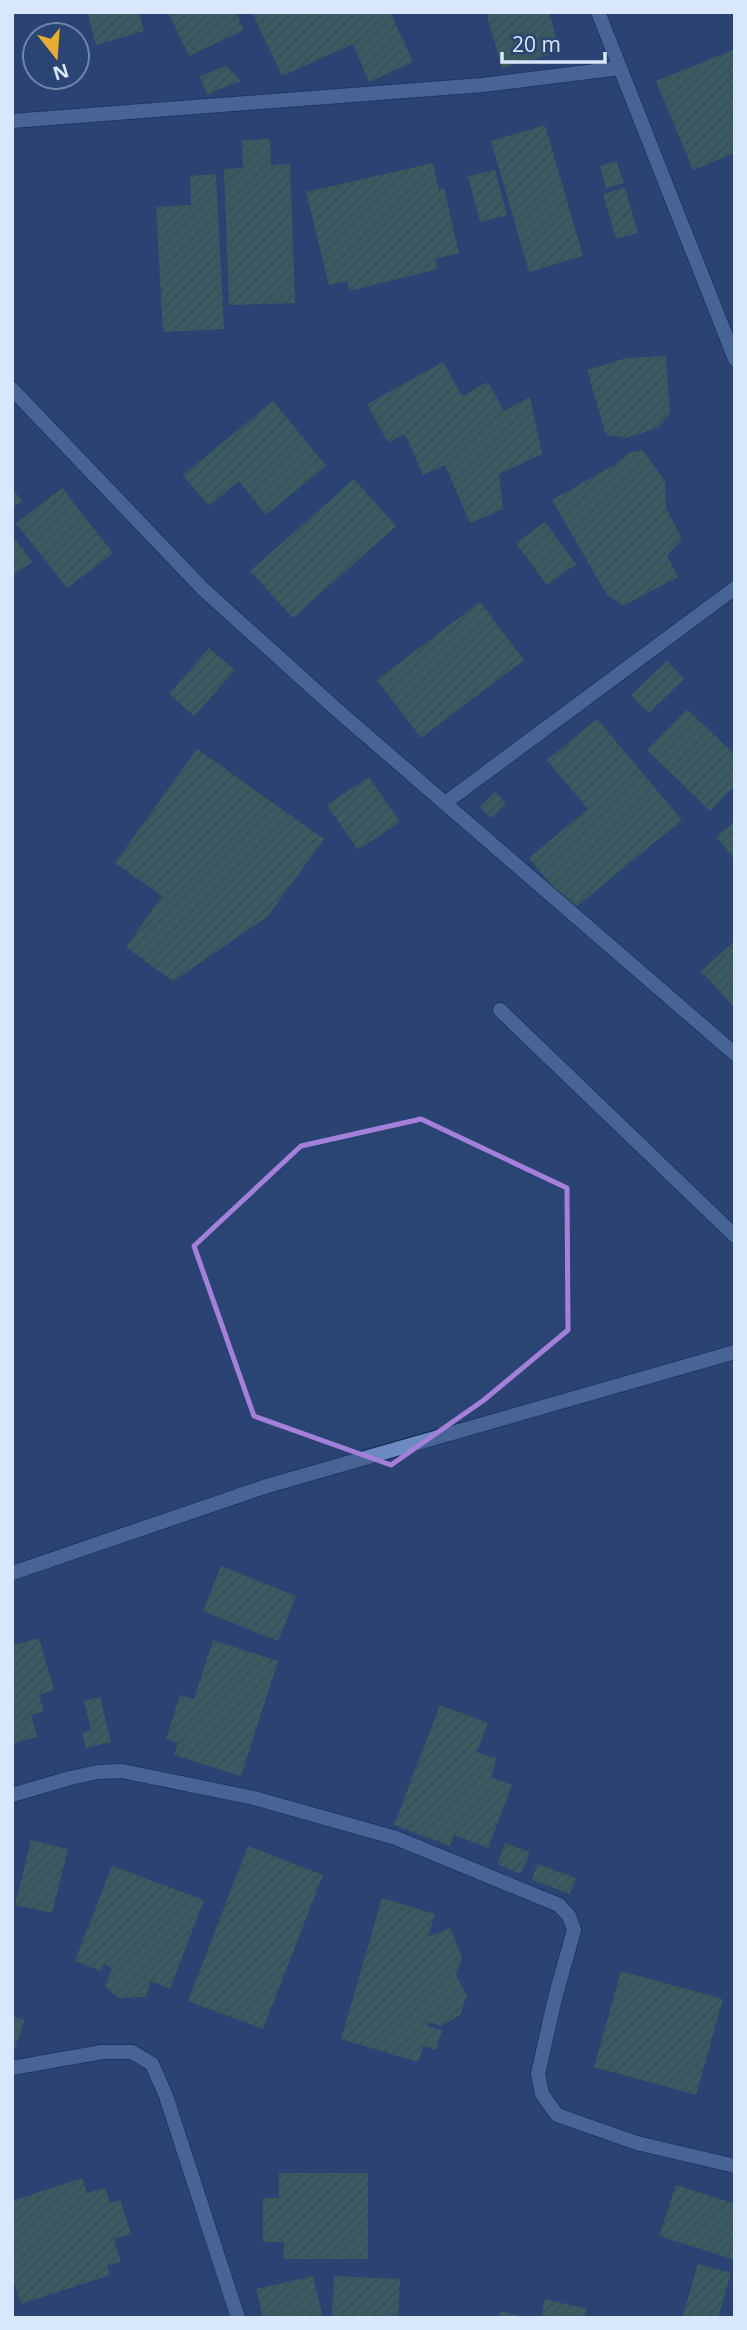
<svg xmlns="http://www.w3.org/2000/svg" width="747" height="2330" viewBox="0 0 747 2330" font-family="'Open Sans',sans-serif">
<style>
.building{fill:url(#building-hatch)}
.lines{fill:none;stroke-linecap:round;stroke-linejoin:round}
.lane-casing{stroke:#102956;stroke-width:16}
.street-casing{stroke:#102956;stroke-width:16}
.lane{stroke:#6d8bc0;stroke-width:14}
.street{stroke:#6d8bc0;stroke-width:14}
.marked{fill:none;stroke:#a580db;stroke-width:5;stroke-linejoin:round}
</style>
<defs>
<pattern id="building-hatch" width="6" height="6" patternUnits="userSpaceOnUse" patternTransform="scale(1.75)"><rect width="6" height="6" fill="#4e7847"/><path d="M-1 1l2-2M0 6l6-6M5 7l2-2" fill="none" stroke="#485e4a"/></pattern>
</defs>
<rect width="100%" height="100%" fill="#2a4473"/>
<g class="building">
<polygon points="87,12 139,12 144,31 96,45"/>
<polygon points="168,12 236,12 244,30 189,56"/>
<polygon points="252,12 390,12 413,62 369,82 353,44 282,76"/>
<polygon points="486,12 549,12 560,52 502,68"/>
<polygon points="735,49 735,153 693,170 656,81"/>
<polygon points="226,66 241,81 207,94 200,76"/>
<polygon points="545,125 583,256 529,272 491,141"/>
<polygon points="270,139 271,165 290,164 295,303 229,305 224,169 243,168 242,140"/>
<polygon points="616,161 624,183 606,188 600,166"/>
<polygon points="433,163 439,190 444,188 459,253 435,259 438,269 349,291 347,281 329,285 306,192"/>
<polygon points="495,170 507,215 480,222 468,176"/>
<polygon points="216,174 224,329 163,332 156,207 191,205 190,176"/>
<polygon points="625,188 638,233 616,239 603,194"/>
<polygon points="666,356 670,414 657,428 627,438 606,435 587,370 626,358"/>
<polygon points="443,362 462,396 488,382 504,411 530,397 542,454 499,474 503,509 470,523 445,465 423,475 406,436 402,435 388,443 367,404"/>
<polygon points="273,401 326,466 266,515 239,481 209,506 183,475"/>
<polygon points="642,450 665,481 666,508 682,539 667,556 678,577 623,606 607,595 552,500 616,464 628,453"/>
<polygon points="354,479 396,526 293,618 250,571"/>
<polygon points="12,488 22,501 12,508"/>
<polygon points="62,488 113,553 67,588 16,523"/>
<polygon points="545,522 576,564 547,585 516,543"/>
<polygon points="12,535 32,562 12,576"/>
<polygon points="480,602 524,660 421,738 377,680"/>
<polygon points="209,648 235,670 194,716 169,694"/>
<polygon points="667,661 684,679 649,713 631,695"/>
<polygon points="687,709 735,755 735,785 710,811 647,750"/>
<polygon points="597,719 682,820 572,910 529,858 588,809 547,760"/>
<polygon points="197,749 324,839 267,917 173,981 126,947 162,896 115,863"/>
<polygon points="369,777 400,822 358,850 327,805"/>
<polygon points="495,792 506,803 491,818 480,807"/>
<polygon points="735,821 735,860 716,837"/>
<polygon points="735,941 735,1008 701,971"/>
<polygon points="221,1566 296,1596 278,1641 203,1611"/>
<polygon points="39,1638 54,1690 39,1695 44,1711 31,1715 37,1737 12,1744 12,1646"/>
<polygon points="213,1640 278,1661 241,1776 174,1755 178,1743 166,1739 180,1695 194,1699"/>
<polygon points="100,1697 111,1742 86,1748 82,1733 91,1730 84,1701"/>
<polygon points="440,1705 488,1723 477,1752 497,1759 491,1777 512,1785 488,1848 454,1835 450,1846 394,1825"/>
<polygon points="31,1840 68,1849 52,1913 15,1905"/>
<polygon points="505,1843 530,1852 521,1874 497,1864"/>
<polygon points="248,1846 323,1875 263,2029 188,2001"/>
<polygon points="537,1864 576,1878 570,1894 532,1880"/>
<polygon points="112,1866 204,1900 170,1989 151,1981 145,1997 119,1998 105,1986 112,1968 104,1964 101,1971 75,1961"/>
<polygon points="382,1898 435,1914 428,1937 450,1928 462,1957 456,1975 467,1996 460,2015 441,2026 429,2022 427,2026 442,2030 436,2050 423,2046 418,2062 341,2039"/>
<polygon points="621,1971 723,1999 696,2095 594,2067"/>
<polygon points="12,2016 25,2020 15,2048 12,2048"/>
<polygon points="279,2173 368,2173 368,2259 283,2259 284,2242 263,2242 263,2198 279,2198"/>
<polygon points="82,2178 87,2193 105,2188 110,2203 120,2200 131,2234 114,2239 121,2261 107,2266 110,2275 21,2304 12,2276 12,2201"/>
<polygon points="676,2185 735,2204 735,2260 659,2236"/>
<polygon points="698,2264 731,2273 718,2318 682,2318"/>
<polygon points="313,2276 323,2318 263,2318 256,2289"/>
<polygon points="334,2276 400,2279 398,2318 332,2318"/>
<polygon points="545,2299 587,2309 585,2318 541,2318"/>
<polygon points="500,2311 524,2317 524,2318 498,2318"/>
</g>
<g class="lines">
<defs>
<polyline id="lane" points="500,1010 735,1236"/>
<g id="street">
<polyline points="598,12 735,359"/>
<polyline points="12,121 483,85 620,68"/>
<polyline points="12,389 203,589 336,709 735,1054"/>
<polyline points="445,803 735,588"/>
<polyline points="12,1573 267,1486 735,1352"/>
<polyline points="12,1795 70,1778 98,1772 122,1771 254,1798 396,1838 559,1905 569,1916 574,1930 555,1998 538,2074 542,2094 557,2115 637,2143 735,2166"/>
<polyline points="12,2068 102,2052 132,2052 152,2064 166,2096 238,2318"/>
</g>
</defs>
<use href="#lane" class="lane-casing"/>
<use href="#street" class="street-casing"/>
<use href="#lane" class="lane"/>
<use href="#street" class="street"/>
</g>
<path d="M0 0H747V2330H0ZM421,1119L567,1188L568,1330L484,1400L391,1465L254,1416L194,1246L301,1146Z" fill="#2a4473" fill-opacity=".55" fill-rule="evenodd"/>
<path class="marked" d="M421,1119L567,1188L568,1330L484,1400L391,1465L254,1416L194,1246L301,1146Z"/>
<rect width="747" height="2330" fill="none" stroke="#d9e7fd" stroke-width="28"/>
<g transform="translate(56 56) rotate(163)"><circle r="33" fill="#2a4473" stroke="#7085aa" stroke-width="2"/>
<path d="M0-5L12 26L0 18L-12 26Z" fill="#e6ac36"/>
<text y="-10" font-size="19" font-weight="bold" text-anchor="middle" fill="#d9e7fd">N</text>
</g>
<path d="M502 52v10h103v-10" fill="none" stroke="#d9e7fd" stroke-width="3.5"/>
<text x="512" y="52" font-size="21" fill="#d9e7fd" stroke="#2a4473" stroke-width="5" paint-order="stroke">20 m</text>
</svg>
